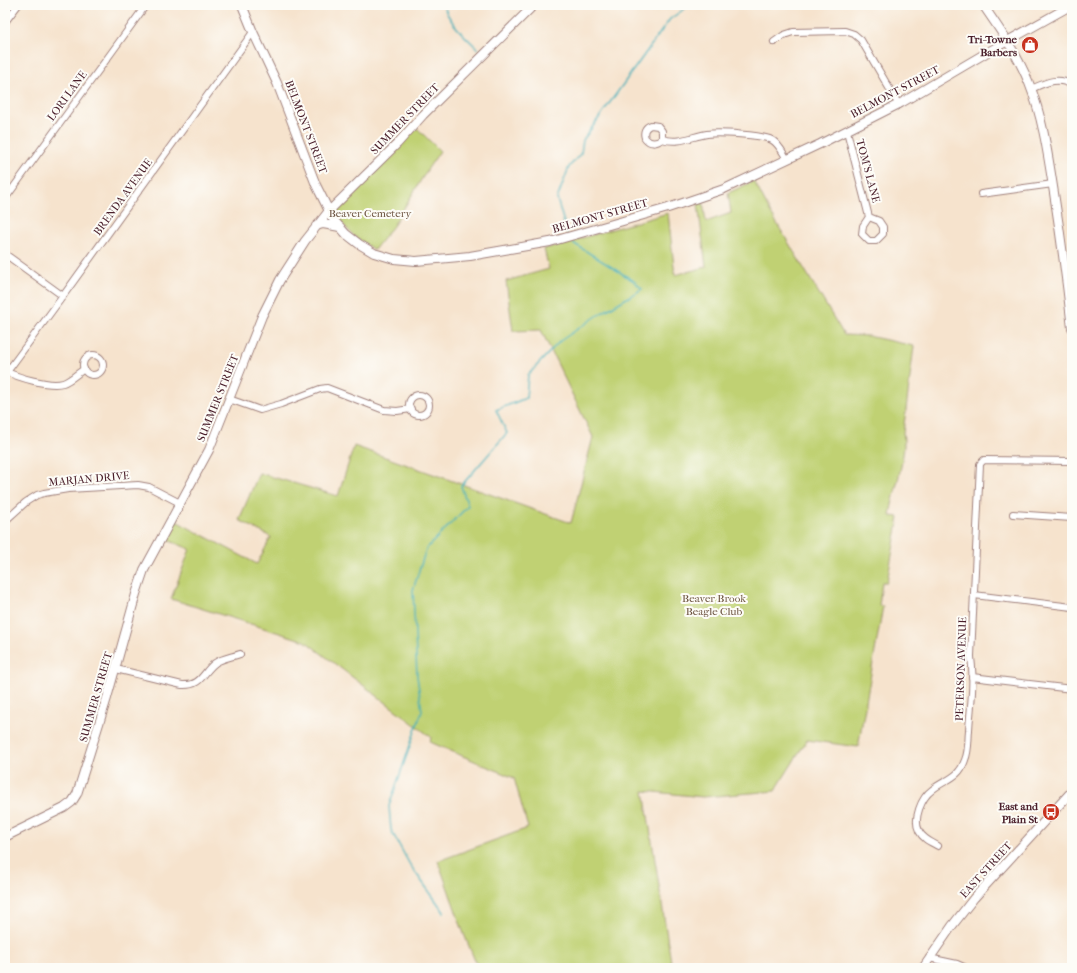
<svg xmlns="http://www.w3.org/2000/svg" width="1077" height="973" viewBox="0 0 1077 973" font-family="'IM FELL French Canon',serif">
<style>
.green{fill:#c0d173;stroke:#85784f}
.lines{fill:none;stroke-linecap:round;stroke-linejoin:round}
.stream{stroke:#3eaeb9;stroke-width:1.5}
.street-casing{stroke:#a0817c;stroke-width:8}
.secondary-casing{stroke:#a0817c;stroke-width:10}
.street{stroke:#fff;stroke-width:6}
.secondary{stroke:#fff;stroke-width:8}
.labels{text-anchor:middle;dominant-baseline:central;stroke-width:4;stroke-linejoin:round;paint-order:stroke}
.poi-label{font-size:11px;font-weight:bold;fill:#4a1f2b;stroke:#fdfcf7;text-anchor:end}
.street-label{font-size:11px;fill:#4a1f2b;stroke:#fdfcf7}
.park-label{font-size:11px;fill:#6d5441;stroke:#fdfcf7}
</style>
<rect width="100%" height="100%" fill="#fdfcf7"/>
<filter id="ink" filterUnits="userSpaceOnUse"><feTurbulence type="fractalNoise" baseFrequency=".025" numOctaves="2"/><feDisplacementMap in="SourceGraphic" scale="8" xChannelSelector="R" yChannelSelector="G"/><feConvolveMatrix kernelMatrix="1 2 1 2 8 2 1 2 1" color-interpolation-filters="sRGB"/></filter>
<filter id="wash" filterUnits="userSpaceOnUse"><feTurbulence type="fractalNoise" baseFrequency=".012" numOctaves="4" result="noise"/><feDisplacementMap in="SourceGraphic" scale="16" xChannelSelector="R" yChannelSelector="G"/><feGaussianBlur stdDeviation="0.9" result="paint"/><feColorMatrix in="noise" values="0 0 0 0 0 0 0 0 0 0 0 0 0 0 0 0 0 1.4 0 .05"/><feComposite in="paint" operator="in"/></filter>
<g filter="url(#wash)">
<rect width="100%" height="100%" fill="#f6e3cd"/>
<g class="green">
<polygon points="417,128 440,151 429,167 393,226 374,250 354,236 333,214"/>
<path d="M754,181L770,212L844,335L868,336L914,346L903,433C908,453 893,493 890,516L899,517L887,582H882L879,606H883L858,747L807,740L775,791L703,797L644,791L672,968H478L464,934L438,861L528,828L514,778L430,742L431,737L305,641L171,599L190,549L165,539L176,521L257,564L271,537L239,520L259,473L338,496L354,446L571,523L593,437L541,330L513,331L506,281L549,269L544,249L668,213L675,275L706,267L698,204L703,202L706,222L731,213L728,193Z"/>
</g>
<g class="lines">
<g class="stream">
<path d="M444,5C447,21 467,38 478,49"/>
<polyline points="567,233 557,199 569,167 581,153 583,140 670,19 690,5"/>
<polyline points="444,912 410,865 391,830 389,806 422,711 417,676 413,590 426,549 468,506 461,486 507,433 496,410 526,398 528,375 560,341 600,314 642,289 634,281 573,243"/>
</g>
</g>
</g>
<g filter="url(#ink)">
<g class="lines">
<defs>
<g id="street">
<polyline points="5,22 18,5"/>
<polyline points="774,42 784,35 793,32 845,31 854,34 861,40 899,105"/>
<path d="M1031,89C1045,83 1058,76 1072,85"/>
<polyline points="847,131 869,217 879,221 883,227 883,234 876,241 869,241 862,234 863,226 869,217"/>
<path d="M662,139V131L658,126L651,125C645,127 643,132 645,138C650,144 656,144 662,139C679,144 690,137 707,134C718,132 763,135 772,140C779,144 783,153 787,159"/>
<polyline points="981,194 1053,184"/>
<polyline points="5,199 146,5"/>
<polyline points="5,254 63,296"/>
<circle cx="93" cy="365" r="10"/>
<path d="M5,371C17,377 49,387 63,383C70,381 78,373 84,369"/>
<polyline points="7,372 63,296 253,32"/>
<circle cx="419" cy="405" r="10"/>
<polyline points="229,399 260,410 281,404 320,389 327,388 384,410 397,411 411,409"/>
<polyline points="1013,514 1072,518"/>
<polyline points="5,521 26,502 37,495 44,493 68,489 138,485 149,487 180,503"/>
<polyline points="974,595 1072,607"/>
<path d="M116,669L182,685C202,686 202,673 215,663C222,658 232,657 240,654"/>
<polyline points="972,677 1072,689"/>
<path d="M938,846C931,842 923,839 919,831C913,819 921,798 932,790C945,779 959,779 965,760C969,751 968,740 969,730C970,710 974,688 972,668C972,664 971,660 971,656L980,464L984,460L1072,461"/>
<polyline points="929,958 957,964 966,968"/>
</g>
<g id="secondary">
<polyline points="242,5 253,32 277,83 316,185 333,219 346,234 359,244 374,253 394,259 416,261 470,256 550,242 668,208 724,189 820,144 901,103 986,53 1072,5"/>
<path d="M983,5C1000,30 1018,55 1029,83C1043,118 1048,155 1054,193C1061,238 1067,283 1072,328"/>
<polyline points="316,226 323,224 340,227"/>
<polyline points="5,837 64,808 72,802 77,794 107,698 136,594 144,570 209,450 262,316 280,280 305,241 328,212 397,144 423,115 534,5"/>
<polyline points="923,968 952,926 974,898 1072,791"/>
</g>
</defs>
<use href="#street" class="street-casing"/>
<use href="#secondary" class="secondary-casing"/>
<use href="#street" class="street"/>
<use href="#secondary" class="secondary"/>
</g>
</g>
<defs>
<symbol id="shop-disc" viewBox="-11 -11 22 22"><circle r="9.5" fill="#c8321e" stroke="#fdfcf7"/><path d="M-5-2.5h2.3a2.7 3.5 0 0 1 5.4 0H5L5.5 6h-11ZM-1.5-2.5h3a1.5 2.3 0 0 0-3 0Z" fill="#fff"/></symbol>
<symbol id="bus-disc" viewBox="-11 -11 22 22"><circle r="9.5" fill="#c8321e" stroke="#fdfcf7"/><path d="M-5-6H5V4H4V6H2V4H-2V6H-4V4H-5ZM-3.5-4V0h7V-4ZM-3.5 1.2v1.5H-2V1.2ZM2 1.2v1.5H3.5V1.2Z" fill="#fff"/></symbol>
</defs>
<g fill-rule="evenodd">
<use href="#shop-disc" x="1020" y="35" width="20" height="20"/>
<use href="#bus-disc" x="1041" y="802" width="20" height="20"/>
</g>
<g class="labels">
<g class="poi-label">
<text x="1017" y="39">Tri-Towne<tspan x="1017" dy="13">Barbers</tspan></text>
<text x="1038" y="806">East and<tspan x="1038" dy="13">Plain St</tspan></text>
</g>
<g class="street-label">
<text transform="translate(895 92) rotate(-28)">BELMONT STREET</text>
<text transform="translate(67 96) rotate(-54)">LORI LANE</text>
<text transform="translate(405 119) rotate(-46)">SUMMER STREET</text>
<text transform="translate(306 127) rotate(69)">BELMONT STREET</text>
<text transform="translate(868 171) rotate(75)">TOM'S LANE</text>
<text transform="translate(123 197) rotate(-54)">BRENDA AVENUE</text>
<text transform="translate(600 216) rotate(-16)">BELMONT STREET</text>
<text transform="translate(218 398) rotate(-68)">SUMMER STREET</text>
<text transform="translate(89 479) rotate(-5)">MARJAN DRIVE</text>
<text transform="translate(961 669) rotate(-88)">PETERSON AVENUE</text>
<text transform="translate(96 697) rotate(-74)">SUMMER STREET</text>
<text transform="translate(986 870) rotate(-48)">EAST STREET</text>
</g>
<g class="park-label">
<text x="370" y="213">Beaver Cemetery</text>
<text x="714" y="598">Beaver Brook<tspan x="714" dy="13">Beagle Club</tspan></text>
</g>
</g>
<rect width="1077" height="973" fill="none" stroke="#fdfcf7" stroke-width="20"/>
</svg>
